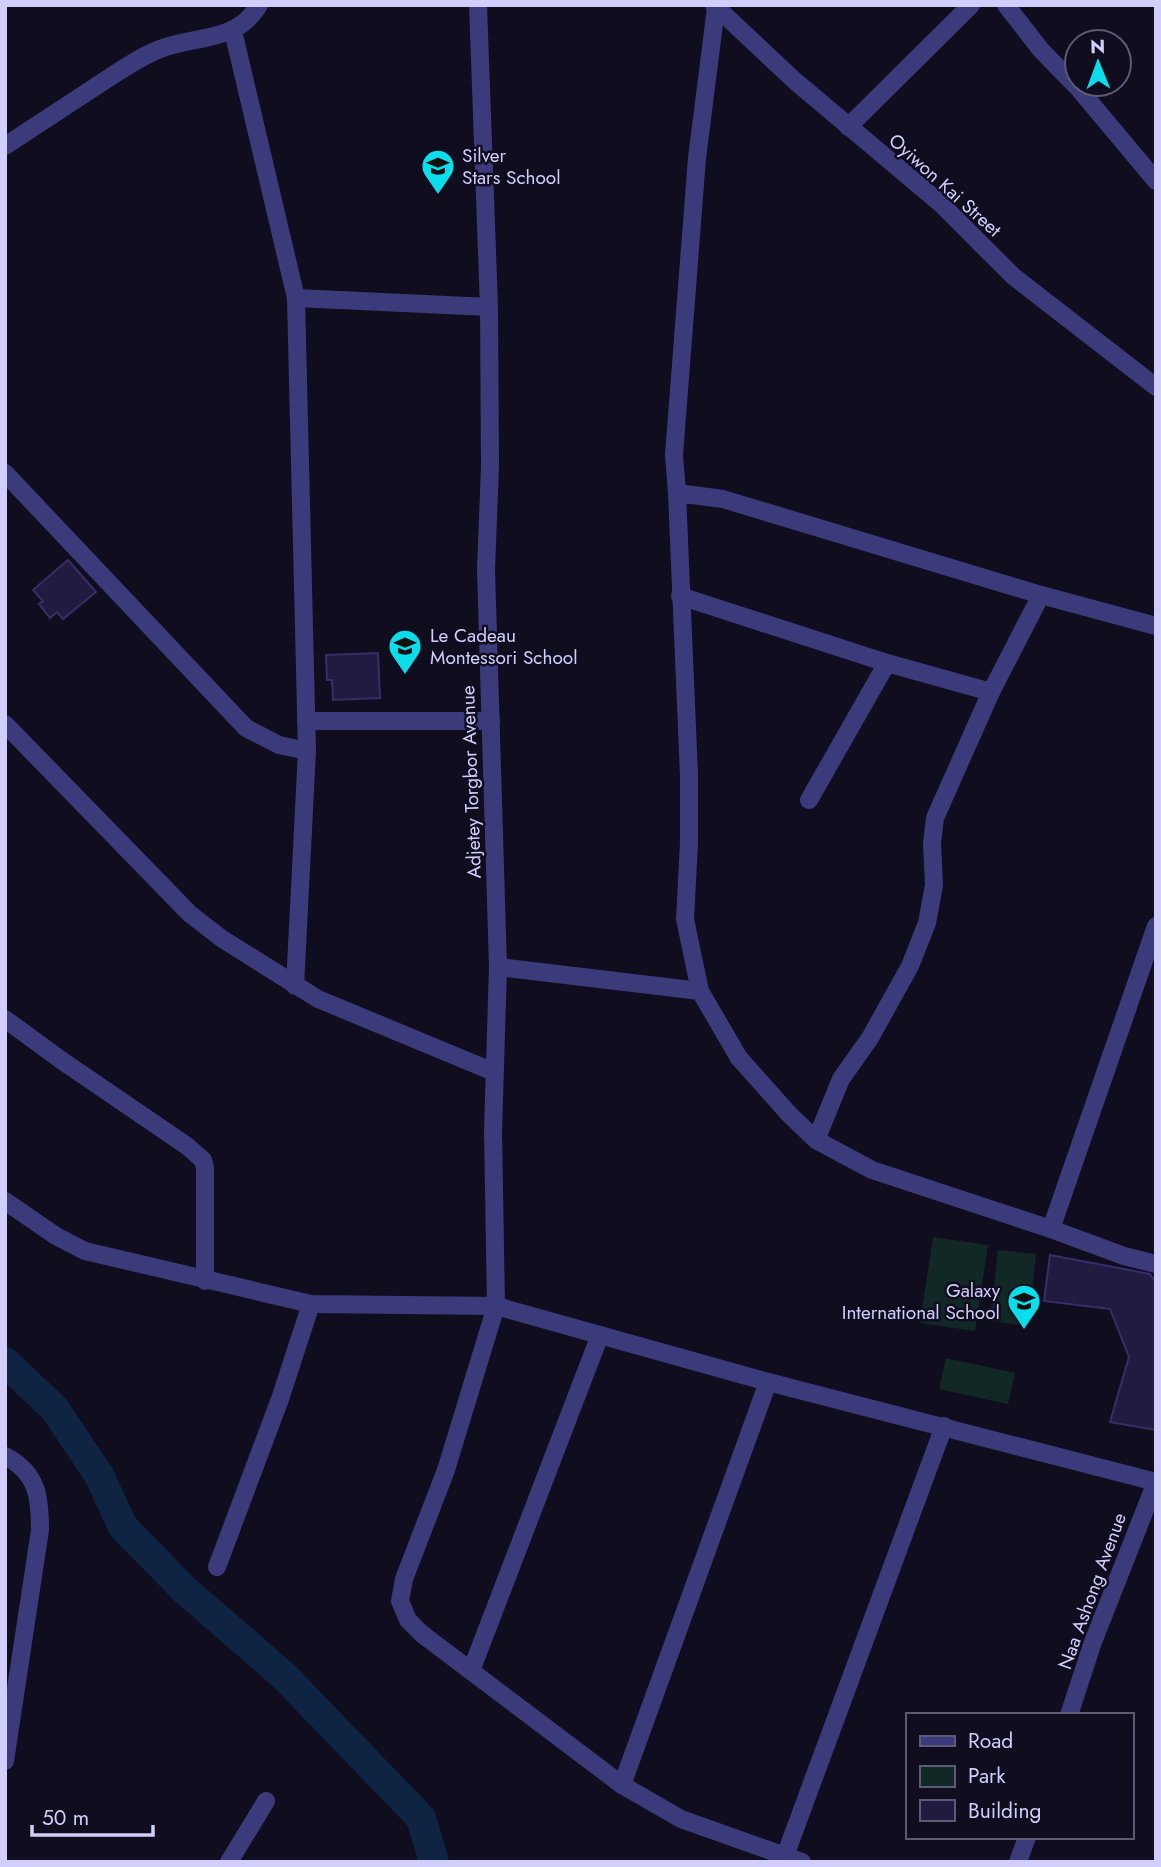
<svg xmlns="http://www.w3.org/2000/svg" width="1161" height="1867" viewBox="0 0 1161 1867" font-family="Jost,sans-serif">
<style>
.green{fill:#112826}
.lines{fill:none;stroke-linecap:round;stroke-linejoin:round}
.river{stroke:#0e2442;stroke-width:30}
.building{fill:#201b3f;stroke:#372e69;stroke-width:2}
.minor{stroke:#3b3b7b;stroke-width:18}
.labels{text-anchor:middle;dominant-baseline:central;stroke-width:5;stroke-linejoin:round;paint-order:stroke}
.poi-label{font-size:19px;fill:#d1cefc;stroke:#100d1f;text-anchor:start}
.street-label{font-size:19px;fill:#d1cefc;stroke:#100d1f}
</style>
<rect width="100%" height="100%" fill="#100d1f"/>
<g class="green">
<polygon points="933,1237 988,1245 975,1331 920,1323"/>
<polygon points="998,1250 1036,1254 1028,1326 990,1321"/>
<polygon points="946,1358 1015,1373 1008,1404 939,1389"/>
</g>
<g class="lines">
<polyline class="river" points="5,1362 54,1408 99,1475 123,1527 185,1590 284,1676 421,1818 434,1862"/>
</g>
<g class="building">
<polygon points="68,560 96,592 63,619 57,612 50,618 39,604 43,601 33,590"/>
<polygon points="378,653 380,698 333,700 332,680 327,680 326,655"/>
<polygon points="1050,1255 1150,1274 1156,1283 1156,1430 1110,1422 1129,1357 1110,1309 1044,1301"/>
</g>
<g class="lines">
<g class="minor">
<polyline points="478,5 489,307 490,465 486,570 498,967 493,1131 496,1306 446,1470 404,1579 400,1601 408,1620 422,1634 622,1785 681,1819 802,1862"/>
<polyline points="714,5 795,81 940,203 1013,276 1156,387"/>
<polyline points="1006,5 1041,50 1079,89 1156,181"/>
<polyline points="233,31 296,298 307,751 295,986"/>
<polyline points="848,127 971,5"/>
<path d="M5,146C35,126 65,107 95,87C115,74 137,58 160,49C195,35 237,43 259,5"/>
<polyline points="296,298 489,307"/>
<polyline points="5,473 246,728 279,745 307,751"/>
<polyline points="677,493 674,455 697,158 716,8"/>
<polyline points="680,596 887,663 991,692"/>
<polyline points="1156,626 1041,595 723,499 677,493 689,775 689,843 685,919 700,991 739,1058 788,1113 816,1140 872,1170 1051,1229 1124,1256 1156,1264"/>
<polyline points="306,721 491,721"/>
<polyline points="5,724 190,914 221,938 318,999 494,1072"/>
<polyline points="809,800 887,663"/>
<polyline points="498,967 700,991"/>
<polyline points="5,1019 61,1060 187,1146 203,1160 205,1168 205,1281"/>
<polyline points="816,1140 841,1079 870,1038 910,966 927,923 934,885 932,843 935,818 991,692 1041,595"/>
<polyline points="5,1201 56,1236 85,1251 311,1304 496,1306 768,1382 1156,1482 1093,1642 1069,1715"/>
<polyline points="1051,1229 1156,926"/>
<path d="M5,1456C38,1473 40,1498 40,1530L5,1761"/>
<polyline points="217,1567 280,1399 311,1304"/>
<polyline points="471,1671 600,1335"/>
<polyline points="622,1785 768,1382"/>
<polyline points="785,1856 944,1426"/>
<polyline points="229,1862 266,1801"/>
<polyline points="1018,1862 1027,1837"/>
</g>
</g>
<defs>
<symbol id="school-pin" viewBox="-11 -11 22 30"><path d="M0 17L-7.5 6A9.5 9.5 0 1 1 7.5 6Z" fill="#0cddea" stroke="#100d1f"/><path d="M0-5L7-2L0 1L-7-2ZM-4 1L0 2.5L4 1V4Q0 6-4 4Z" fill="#111"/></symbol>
</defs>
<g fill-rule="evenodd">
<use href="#school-pin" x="419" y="147" width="38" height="52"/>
<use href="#school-pin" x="386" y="627" width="38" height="52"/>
<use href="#school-pin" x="1005" y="1282" width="38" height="52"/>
</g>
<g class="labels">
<g class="poi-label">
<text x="462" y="155">Silver<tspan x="462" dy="22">Stars School</tspan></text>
<text x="430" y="635">Le Cadeau<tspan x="430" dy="22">Montessori School</tspan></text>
<text x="1000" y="1290" text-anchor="end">Galaxy<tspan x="1000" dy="22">International School</tspan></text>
</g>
<g class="street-label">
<text transform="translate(945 185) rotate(42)">Oyiwon Kai Street</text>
<text transform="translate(471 782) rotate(-92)">Adjetey Torgbor Avenue</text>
<text transform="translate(1092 1591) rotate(-70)">Naa Ashong Avenue</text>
</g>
</g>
<rect width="1161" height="1867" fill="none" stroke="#d1cefc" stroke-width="14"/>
<rect x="906" y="1713" width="228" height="126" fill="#100d1f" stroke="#5d5a77" stroke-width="2"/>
<rect x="920" y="1736" width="35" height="10" fill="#3b3b7b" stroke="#5d5a77" stroke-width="2"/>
<text x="968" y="1748" font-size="21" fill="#d1cefc">Road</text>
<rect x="920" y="1766" width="35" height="21" fill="#112826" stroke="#5d5a77" stroke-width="2"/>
<text x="968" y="1783" font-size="21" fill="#d1cefc">Park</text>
<rect x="920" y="1800" width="35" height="21" fill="#201b3f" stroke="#5d5a77" stroke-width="2"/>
<text x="968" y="1818" font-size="21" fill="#d1cefc">Building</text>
<g transform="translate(1098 63) rotate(359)"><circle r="33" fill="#100d1f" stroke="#5d5a77" stroke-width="2"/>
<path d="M0-5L12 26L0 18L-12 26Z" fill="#0cddea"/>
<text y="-10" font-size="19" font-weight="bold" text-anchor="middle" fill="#d1cefc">N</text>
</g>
<path d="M32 1825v10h121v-10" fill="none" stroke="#d1cefc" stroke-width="3.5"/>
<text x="42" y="1825" font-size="21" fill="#d1cefc" stroke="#100d1f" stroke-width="5" paint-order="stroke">50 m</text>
</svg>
